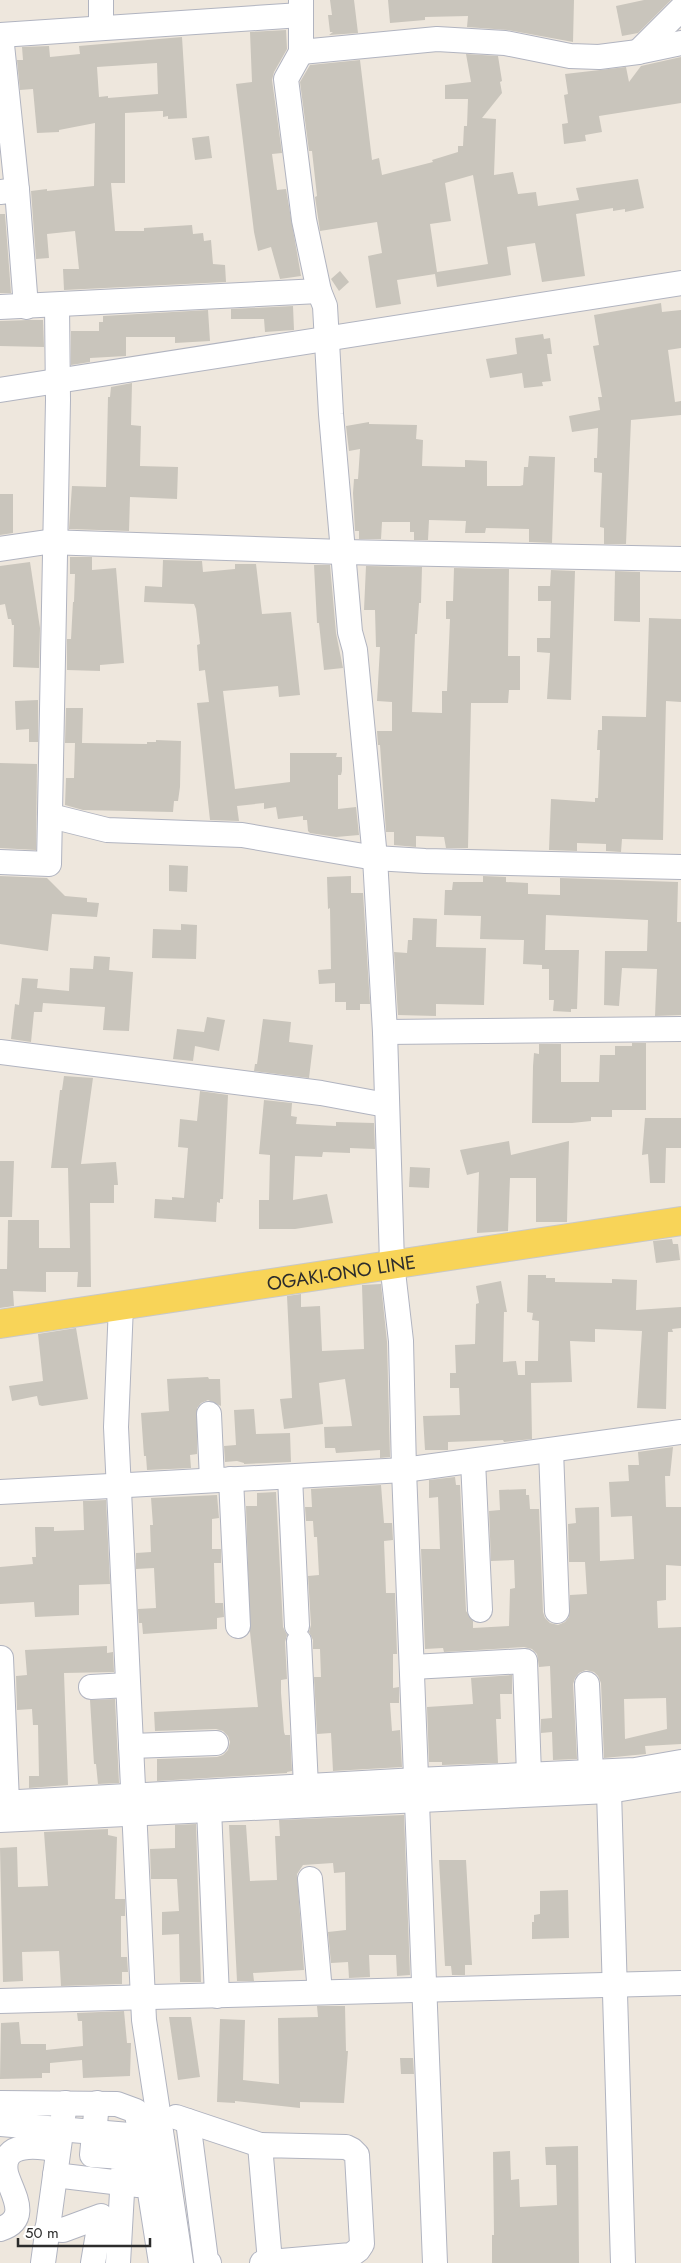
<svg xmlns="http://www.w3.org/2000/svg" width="681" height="2263" viewBox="0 0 681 2263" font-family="Jost,sans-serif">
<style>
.building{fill:#c9c5bc;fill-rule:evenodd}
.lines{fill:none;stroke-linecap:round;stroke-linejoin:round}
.minor-casing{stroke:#b1b4c0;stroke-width:26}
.major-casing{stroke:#c8c8c8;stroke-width:30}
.minor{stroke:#fff;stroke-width:24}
.major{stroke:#f8d458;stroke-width:28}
.labels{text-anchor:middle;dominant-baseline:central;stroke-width:5;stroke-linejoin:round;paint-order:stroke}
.street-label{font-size:19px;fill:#2c2c2c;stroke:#fff}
</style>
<rect width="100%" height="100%" fill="#eee7dd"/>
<g class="building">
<polygon points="330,0 354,0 358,33 329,35 333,32 330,32 328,15 332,15"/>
<polygon points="388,0 574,0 573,42 508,30 467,27 468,16 425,17 425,20 390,23"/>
<polygon points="644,0 671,0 638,33 622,36 616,6"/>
<polygon points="286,30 287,49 274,72 272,80 282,153 272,154 277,190 286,189 301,276 280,279 271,247 258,251 254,232 236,84 252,82 250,32"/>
<path d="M182,37L187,118L168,119V116L163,117V111H160L125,113V183H111L115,231H144V228L192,225L193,234L203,233L204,241L211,240L213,264L225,265L226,282L64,290L63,269H79L75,231L47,234L49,258L36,259L31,191L47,189V191L94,186L95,123L59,130V132L37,133L33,89L20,90L17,60H23L22,47L49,46L50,57L80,54L79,46ZM157,63L158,94L108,98V96L99,97L97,67Z"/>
<path d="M466,54L498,56L502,81L500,82L502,93L482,118L496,119L494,175L513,172L518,194L536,192L538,206L579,200L576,188L638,179L644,208L625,212V209L613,211V208L576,214L585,276L542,282L535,243L507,247L511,275L437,287L435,274L397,280L401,304L376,308L368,256L382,253L377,222L320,231L315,197L317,196L312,151H309L300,82L310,65L360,60L372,160L379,158L382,175L433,162L432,160L458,152V146H463L464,126H467L468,99H445V85L471,82ZM473,175L488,264L437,272L430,224L451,221L445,183Z"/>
<polygon points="681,57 681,103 599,116 602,132 585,135 586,141 564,144 562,124 568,123 564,95 568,94 565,74 626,67 629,82 641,66"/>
<polygon points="209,136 212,158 195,160 192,138"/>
<polygon points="0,214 5,214 11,293 0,293"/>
<polygon points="340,271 349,282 339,291 331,279"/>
<polygon points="661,303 662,312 681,310 681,348 668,350 675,402 681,401 681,415 631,420 626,544 604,544 604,528 600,527 602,473 594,472 594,458 597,458 598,428 572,432 569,416 600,410 598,397 602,397 593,346 599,345 594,315"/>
<polygon points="293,306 294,330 265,332 264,319 231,319 231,309"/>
<polygon points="208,310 210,341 175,343 175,337 126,337 126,356 90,358 90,362 71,365 71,331 99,331 99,322 103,322 103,316"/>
<polygon points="29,320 43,320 44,347 0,346 0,321"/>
<polygon points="543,334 544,339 550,338 552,354 547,354 551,381 542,382 543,386 524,388 522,373 490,378 486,359 517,354 515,338"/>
<polygon points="132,383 131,425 141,426 140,466 178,467 177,499 130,497 129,531 69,529 72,486 106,487 108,397 110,397 111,387"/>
<polygon points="369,422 369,424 417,425 416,439 423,440 422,466 465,467 465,460 487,461 487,486 520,486 523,485 524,467 528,467 529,456 555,457 552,543 529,542 529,529 486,528 485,533 465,533 466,521 429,520 428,540 414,540 414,532 410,532 410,522 382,522 381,539 359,539 359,531 355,531 353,493 354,479 358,479 360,449 349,451 346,426"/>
<polygon points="0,494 13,494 13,533 0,535"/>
<polygon points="70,557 92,557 92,570 116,568 124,663 100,665 100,671 67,670 67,639 71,639 73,602 74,602 75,574 70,574"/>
<polygon points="163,560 202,561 203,572 235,569 235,564 256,564 262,614 291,612 300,695 279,697 278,686 223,691 235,789 290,782 290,753 337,753 336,757 342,757 342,771 341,775 338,775 338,809 356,807 359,835 336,837 310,833 308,831 307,820 303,820 303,816 278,819 276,807 264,809 264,803 237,806 239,821 210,820 197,703 209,702 205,670 199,671 197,645 200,644 196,609 194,604 144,602 145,586 162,587"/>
<polygon points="30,562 40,628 39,668 13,667 14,625 12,625 11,619 8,619 5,604 0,605 0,566"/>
<polygon points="314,565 330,565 336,633 343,668 324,670 319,623 317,623"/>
<polygon points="366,566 422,567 421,603 419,603 417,634 415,634 412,712 442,713 442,691 447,691 450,619 446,619 446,601 453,601 454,568 509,569 508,656 520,656 520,690 509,690 508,703 471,703 468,848 446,848 444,837 416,836 416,847 394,845 394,832 386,832 380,745 378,745 377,731 392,731 392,702 377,701 380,647 376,647 375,610 364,610"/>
<polygon points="551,570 575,571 571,700 547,699 550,653 537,652 537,638 550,638 551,601 538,601 538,586 550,586"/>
<polygon points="615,571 640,572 640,622 614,621"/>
<polygon points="649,618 681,619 681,702 666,701 663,840 622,839 621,852 606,851 606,844 577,843 577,851 549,850 551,799 595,802 595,798 598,798 600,750 597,750 598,730 602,730 602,716 646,717"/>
<polygon points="38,700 38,742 29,742 29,729 16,730 15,701"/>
<polygon points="66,708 83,708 82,743 147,744 147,742 156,742 156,740 181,741 180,787 178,801 174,801 173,812 83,810 65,805 66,778 74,778 75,743 65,743"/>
<polygon points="0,763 37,764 36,850 0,848"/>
<polygon points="169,865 188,866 187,892 169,891"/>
<polygon points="0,876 47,878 65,896 87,898 87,902 99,903 97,917 52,914 48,951 0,944"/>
<polygon points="351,876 351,893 363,893 370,1004 360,1004 360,1010 346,1010 346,1002 335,1002 335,983 319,984 318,970 331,969 330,908 328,909 327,877"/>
<polygon points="483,876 506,877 506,882 528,883 528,894 560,895 560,878 678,882 677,922 681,922 681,1015 655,1016 657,969 622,968 619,1006 604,1005 605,951 647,951 648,920 546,915 545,950 579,950 577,1009 571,1009 571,1012 553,1011 554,1000 549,1000 549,969 542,969 542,965 523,964 524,940 480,939 481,916 444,915 445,890 452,890 453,882 483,882"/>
<polygon points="413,918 437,919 436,947 486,948 484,1005 436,1004 436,1016 398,1015 394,952 407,953 408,940 412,940"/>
<polygon points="181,924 197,925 196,959 152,958 153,929 181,930"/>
<polygon points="94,956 110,957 109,970 133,972 129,1031 103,1030 105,1007 43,1003 42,1012 34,1012 31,1042 11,1039 15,1004 19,1005 22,978 38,979 37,988 69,991 70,968 93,969"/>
<polygon points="207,1017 225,1020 219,1051 195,1046 193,1061 173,1059 177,1029 204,1032"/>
<polygon points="263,1019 291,1022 289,1042 313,1045 309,1078 254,1071 255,1064 257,1064"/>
<polygon points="632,1043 646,1043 646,1110 612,1110 612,1117 591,1117 591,1121 572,1123 532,1123 533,1066 534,1053 539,1054 539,1044 561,1044 561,1082 599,1082 600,1055 615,1055 615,1046 632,1046"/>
<polygon points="64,1076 93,1078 81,1164 116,1162 118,1185 114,1185 114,1203 90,1203 91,1287 77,1287 78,1272 46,1272 46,1292 13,1291 14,1306 0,1308 0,1269 7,1269 8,1220 39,1220 39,1248 70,1248 68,1168 51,1168 60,1090 62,1090"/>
<polygon points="200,1091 228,1095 223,1199 220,1199 220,1203 217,1202 216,1222 154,1218 155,1199 172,1200 172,1197 184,1198 188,1148 178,1147 180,1119 197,1121"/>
<polygon points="264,1100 292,1103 291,1116 297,1117 296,1124 336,1126 336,1122 374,1123 375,1149 350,1148 350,1153 323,1152 322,1157 295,1156 293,1200 327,1194 333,1223 295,1229 259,1229 259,1200 269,1200 270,1155 259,1154"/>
<polygon points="645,1118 681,1118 681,1148 666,1148 665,1183 650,1183 648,1154 642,1155"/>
<polygon points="509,1141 511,1155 569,1141 567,1222 536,1222 536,1178 510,1178 508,1231 477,1233 479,1172 467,1175 460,1150"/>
<polygon points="0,1161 14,1161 12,1217 0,1217"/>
<polygon points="410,1167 430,1168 429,1188 409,1187"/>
<polygon points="672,1239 673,1244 678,1244 680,1260 656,1263 653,1241"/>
<polygon points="528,1275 546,1275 546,1278 555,1278 555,1282 612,1283 612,1279 637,1280 636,1310 681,1307 681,1328 672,1329 673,1332 668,1332 666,1409 637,1408 642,1331 595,1329 595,1342 570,1341 572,1382 531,1383 532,1439 504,1442 503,1440 448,1442 448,1450 425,1450 423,1416 460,1415 459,1388 450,1388 450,1373 456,1373 455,1345 475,1344 476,1304 479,1303 476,1286 501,1281 507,1312 504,1312 503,1362 516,1361 518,1375 525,1375 525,1361 538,1361 539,1321 532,1320 533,1313 527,1312"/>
<polygon points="381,1284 387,1342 390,1457 380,1458 380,1450 336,1453 335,1448 325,1448 324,1427 352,1426 345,1379 319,1383 323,1424 284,1429 280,1399 292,1398 287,1296 301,1294 301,1307 320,1306 322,1351 364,1349 362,1285"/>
<polygon points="76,1328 88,1399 42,1406 39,1405 37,1396 12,1401 9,1386 43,1381 38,1334"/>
<polygon points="208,1377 209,1379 220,1379 221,1406 208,1400 201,1403 197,1408 197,1454 190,1455 191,1468 147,1470 146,1456 144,1456 141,1413 169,1411 167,1379"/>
<polygon points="254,1409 256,1434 290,1433 291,1462 244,1464 244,1463 237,1461 225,1462 224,1446 236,1445 234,1410"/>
<path d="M673,1447L670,1476H665L666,1507H681V1566L666,1565V1600L657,1601L658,1628L681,1627V1744L645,1746L646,1754L604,1758L601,1683L598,1676L594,1672L586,1670L579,1673L575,1678L573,1684L577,1759L553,1760L552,1732L541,1733V1719L552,1718L550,1666L539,1667L537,1654L532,1649L524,1647L444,1652L443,1648L425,1649L421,1549H440L438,1497L429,1498V1480L455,1477L456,1485H460L466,1611L473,1621V1628L509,1626L510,1589L515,1588L514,1560L491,1561L489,1511L500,1510L499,1490L526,1489V1495H529L530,1509H539L543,1612L545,1618L550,1623L558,1625L565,1622L569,1617L570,1595L587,1594L585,1562H569L568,1524L576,1523L575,1508L599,1507L600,1561L634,1559L632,1516L611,1517L609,1482L629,1481L628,1465H639L638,1452ZM666,1698L667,1729L625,1739L624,1699Z"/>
<polygon points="381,1485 384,1523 392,1523 393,1540 384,1541 386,1593 395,1593 397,1654 393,1654 393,1688 399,1687 399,1703 390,1703 392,1731 400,1730 402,1767 333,1771 331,1733 317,1734 314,1677 321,1677 320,1649 313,1649 313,1640 309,1632 311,1625 308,1576 319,1575 317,1537 314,1537 313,1521 306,1521 305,1507 312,1507 311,1489"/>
<polygon points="276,1492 283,1627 287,1635 285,1642 287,1679 281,1680 281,1693 284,1732 285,1735 290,1735 292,1771 287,1772 287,1773 157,1781 157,1759 217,1757 223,1755 228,1750 230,1742 228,1736 223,1731 216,1729 155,1731 154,1712 258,1707 250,1632 246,1506 257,1506 257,1493"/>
<polygon points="217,1495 219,1518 212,1519 212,1549 221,1549 221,1563 214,1563 215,1603 223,1603 224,1617 217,1618 217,1629 143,1634 142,1623 139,1623 138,1609 156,1608 154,1568 136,1569 136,1553 151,1552 150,1525 153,1525 151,1498"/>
<polygon points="106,1500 110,1584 79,1585 79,1615 35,1617 34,1602 0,1604 0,1567 33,1564 32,1557 36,1557 35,1527 54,1527 54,1531 84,1530 83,1501"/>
<polygon points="107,1646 107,1653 113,1652 114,1672 64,1673 68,1785 29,1788 29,1776 39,1776 38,1725 33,1725 32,1709 17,1710 16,1676 27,1675 25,1650"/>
<polygon points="512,1675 512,1694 500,1694 501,1719 496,1719 498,1763 442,1765 442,1762 429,1762 427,1707 473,1704 471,1678"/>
<polygon points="115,1699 119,1783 98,1784 96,1764 94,1764 90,1700"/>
<polygon points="404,1815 410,1975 397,1976 396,1955 369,1955 370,1977 349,1978 348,1962 331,1963 328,1932 346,1930 345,1872 334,1873 333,1863 303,1865 297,1874 304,1970 253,1973 254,1981 237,1981 229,1825 246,1825 250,1881 277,1880 275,1836 280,1836 279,1820"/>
<polygon points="196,1824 201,1982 180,1982 179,1934 162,1935 162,1912 179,1911 177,1879 151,1879 150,1849 175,1848 175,1825"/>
<polygon points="108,1829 108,1835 117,1837 115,1899 125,1899 125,1916 121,1916 121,1957 127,1957 128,1972 122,1972 122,1984 61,1986 59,1951 22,1952 23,1981 3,1982 0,1848 17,1847 18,1887 48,1886 44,1832"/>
<polygon points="439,1860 466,1860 472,1965 465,1965 465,1975 452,1975 451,1966 445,1966"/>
<polygon points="568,1890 569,1938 532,1939 532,1922 534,1922 534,1915 540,1914 540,1891"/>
<polygon points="317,2006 345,2006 346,2051 348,2051 344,2103 300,2102 300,2108 235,2101 235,2103 217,2102 220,2019 245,2020 243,2080 279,2084 278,2018 318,2017"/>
<polygon points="124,2011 127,2043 131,2043 130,2076 83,2078 82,2060 50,2063 50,2073 42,2073 42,2078 0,2079 1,2023 19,2022 21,2044 46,2044 46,2050 83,2046 82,2021 78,2021 77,2013"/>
<polygon points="169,2017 191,2017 200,2077 178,2080"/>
<polygon points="400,2058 413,2058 414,2074 401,2074"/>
<polygon points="578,2146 579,2263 492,2263 492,2235 494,2235 493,2152 510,2151 511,2180 519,2179 520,2207 557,2205 556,2165 546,2165 545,2147"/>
</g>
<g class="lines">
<defs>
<g id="minor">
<polyline points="101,0 101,28"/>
<polyline points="301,0 301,52 286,79 304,220 319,291 325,306 331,414 350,632 355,650 375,858 385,1032 392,1263 401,1341 404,1470 435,2263"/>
<polyline points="0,35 301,15"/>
<polyline points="1,35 17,190"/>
<polyline points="301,52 437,39 505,43 570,56 599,57 638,52 681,43"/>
<polyline points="638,52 681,9"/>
<polyline points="0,192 17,190 26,307"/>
<polyline points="0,307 319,291"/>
<polyline points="0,390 681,283"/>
<polyline points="0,549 47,542 343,552 681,559"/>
<polyline points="51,816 107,830 242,835 375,858 425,861 681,867"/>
<polyline points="0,862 49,864 58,400 57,305"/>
<polyline points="385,1032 681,1029"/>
<polyline points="0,1052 321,1093 386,1105"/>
<polyline points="121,1305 116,1427 144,2020 181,2263"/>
<polyline points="209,1414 212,1480"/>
<polyline points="551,1450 557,1611"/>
<polyline points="473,1461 480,1610"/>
<polyline points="290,1477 297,1626"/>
<polyline points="231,1479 238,1626"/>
<polyline points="0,1492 404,1470 681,1432"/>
<polyline points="299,1641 306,1786"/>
<polyline points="1,1661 1,1658 7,1802"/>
<polyline points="412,1667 525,1661 529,1775"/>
<polyline points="587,1684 591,1772"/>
<polyline points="91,1687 128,1685"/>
<polyline points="131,1746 216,1743"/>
<polyline points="609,1791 623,2263"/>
<polyline points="0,1803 417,1780 635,1770 681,1762"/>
<polyline points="209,1809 217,1996"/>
<polyline points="0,1820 609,1791 681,1779"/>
<polyline points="310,1879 320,1992"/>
<polyline points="0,2001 681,1983"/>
<polyline points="0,2103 117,2104 136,2111 140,2129 161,2263"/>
<polyline points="97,2103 92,2155 124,2157 118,2263"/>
<polyline points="176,2117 260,2145"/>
<polyline points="188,2121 206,2260 209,2263"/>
<polyline points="0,2124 141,2136"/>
<polyline points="55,2175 138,2185"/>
<path d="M0,2229C32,2219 11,2192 6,2173C0,2140 40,2146 58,2150"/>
<polyline points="47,2229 63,2230 101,2216 93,2263"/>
<polyline points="43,2263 65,2103"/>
<polyline points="262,2263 270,2262 351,2255 358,2250 362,2244 357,2155 352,2150 346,2147 260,2145 270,2262 270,2263"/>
</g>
<g id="major">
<path id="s1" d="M0,1324L681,1221"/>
</g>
</defs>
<use href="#minor" class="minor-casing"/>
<use href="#major" class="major-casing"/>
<use href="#minor" class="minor"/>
<use href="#major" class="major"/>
</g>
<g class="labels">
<g class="street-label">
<text stroke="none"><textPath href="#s1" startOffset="345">OGAKI-ONO LINE</textPath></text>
</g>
</g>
<path d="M18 2238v8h132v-8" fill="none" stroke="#2c2c2c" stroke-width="2.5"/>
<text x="25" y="2238" font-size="15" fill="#2c2c2c" stroke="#ffffff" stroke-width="4" paint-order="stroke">50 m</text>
</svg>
